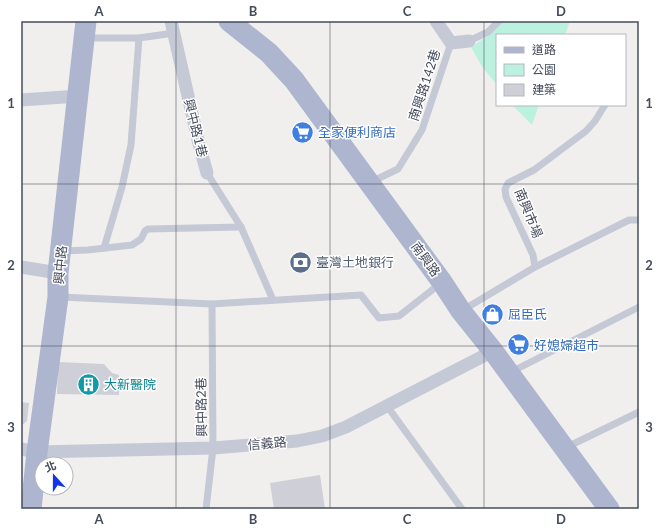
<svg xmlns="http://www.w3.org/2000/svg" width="660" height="530" viewBox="0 0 660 530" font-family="Lato,'Noto Sans TC',sans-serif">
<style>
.green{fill:#bbf1de}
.building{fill:#cecfd7}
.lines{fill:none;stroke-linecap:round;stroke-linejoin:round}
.lane{stroke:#c5c9d6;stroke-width:7}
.street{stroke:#c5c9d6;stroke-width:13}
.primary{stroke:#adb5cf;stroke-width:21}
.grid{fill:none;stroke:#464c5d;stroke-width:1;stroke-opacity:0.55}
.labels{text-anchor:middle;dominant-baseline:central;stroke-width:3;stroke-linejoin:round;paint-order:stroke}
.street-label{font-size:13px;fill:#464c5d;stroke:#fff}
.shop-label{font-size:13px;fill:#366cbe;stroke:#fff;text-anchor:start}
.service-label{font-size:13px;fill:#4e5e75;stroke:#fff;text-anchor:start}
.culture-label{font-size:13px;fill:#0d838f;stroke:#fff;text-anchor:start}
.neatline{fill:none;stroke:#464c5d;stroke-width:1.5}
.grid-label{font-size:13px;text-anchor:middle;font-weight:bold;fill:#464c5d}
</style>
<rect width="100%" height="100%" fill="#f1efee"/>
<g class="green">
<polygon points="501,21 570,21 565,35 497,35 497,85 481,65 471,47 488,36"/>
<polygon points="512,105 539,105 532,125"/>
</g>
<g class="building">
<polygon points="58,362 104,364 112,373 119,375 119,395 57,394"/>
<polygon points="21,402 29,403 27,421 21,426"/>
<polygon points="320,475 325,509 274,509 270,483"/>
</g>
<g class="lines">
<g class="lane">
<polyline points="86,38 139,38 174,33"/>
<polyline points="469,41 488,32 499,21"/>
<polyline points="207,173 241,227 273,300"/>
<polyline points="371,182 398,169 422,130 451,43"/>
<polyline points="104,248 122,187 131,145 139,38"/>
<polyline points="61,251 88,250 132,245 141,239 145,231 148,229 241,227"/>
<polyline points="535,267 629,220 639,220"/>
<polyline points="60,297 212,304 361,295 379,318 399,316 441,283"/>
<polyline points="463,310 535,267 533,255 506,197 505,189 508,183 534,170 586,131 595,121 605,105"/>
<polyline points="511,372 639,307"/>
<polyline points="387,406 462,509"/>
<polyline points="567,447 639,412"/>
<polyline points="206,509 213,448 212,304"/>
</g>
<g class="street">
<polyline points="171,21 198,140 207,173"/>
<polyline points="436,21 451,43 469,41"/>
<polyline points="21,100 79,96"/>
<polyline points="21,267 58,273"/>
<polyline points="21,449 37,452 213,448 297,441 322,436 346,427 493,351"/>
</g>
<g class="primary">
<polyline points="229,21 269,53 294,80 442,282 461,311 493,351 609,509"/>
<polyline points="31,509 37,452 58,297 58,273 86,21"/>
</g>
</g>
<path class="grid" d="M176,21V509M330,21V509M484,21V509M21,184H639M21,346H639"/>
<defs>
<symbol id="supermarket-disc" viewBox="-11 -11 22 22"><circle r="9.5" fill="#3f7fe0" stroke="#fff"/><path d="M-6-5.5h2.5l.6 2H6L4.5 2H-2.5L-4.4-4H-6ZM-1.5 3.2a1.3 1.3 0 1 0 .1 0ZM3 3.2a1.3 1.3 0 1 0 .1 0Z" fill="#fff"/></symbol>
<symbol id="bank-disc" viewBox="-11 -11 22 22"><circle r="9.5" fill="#5c6f8a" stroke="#fff"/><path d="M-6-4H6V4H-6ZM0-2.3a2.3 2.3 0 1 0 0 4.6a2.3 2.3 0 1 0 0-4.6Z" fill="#fff"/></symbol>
<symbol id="shop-disc" viewBox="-11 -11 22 22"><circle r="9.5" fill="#3f7fe0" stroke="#fff"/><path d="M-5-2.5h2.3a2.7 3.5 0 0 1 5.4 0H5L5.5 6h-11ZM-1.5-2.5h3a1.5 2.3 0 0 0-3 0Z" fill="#fff"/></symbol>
<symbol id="building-disc" viewBox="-11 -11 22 22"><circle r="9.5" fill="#0f9aa8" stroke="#fff"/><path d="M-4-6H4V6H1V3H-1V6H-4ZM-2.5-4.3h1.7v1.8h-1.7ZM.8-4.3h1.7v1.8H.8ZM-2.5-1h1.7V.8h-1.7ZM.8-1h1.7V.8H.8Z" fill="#fff"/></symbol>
</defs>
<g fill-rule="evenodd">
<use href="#supermarket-disc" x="290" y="120" width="25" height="25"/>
<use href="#bank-disc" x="288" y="250" width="25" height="25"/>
<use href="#shop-disc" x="480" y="302" width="25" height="25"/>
<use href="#supermarket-disc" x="506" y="332" width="25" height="25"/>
<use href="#building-disc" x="76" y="372" width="25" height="25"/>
</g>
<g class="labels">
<g class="street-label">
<text transform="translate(424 85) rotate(-72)">南興路142巷</text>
<text transform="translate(196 128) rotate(76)">興中路1巷</text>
<text transform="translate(529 213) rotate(68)">南興市場</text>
<text transform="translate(426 259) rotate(54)">南興路</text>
<text transform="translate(60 265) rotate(-85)">興中路</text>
<text transform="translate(201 407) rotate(-91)">興中路2巷</text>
<text transform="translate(267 443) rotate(-5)">信義路</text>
</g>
<g class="shop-label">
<text x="318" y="132">全家便利商店</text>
<text x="508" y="314">屈臣氏</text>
<text x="534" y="345">好媳婦超市</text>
</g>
<g class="service-label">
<text x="316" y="262">臺灣土地銀行</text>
</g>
<g class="culture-label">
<text x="104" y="384">大新醫院</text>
</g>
</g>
<rect width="660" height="530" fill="none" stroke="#ffffff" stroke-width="44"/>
<rect x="496" y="34" width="130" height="72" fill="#ffffff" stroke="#b5b7be"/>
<rect x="504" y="47" width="20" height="6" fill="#adb5cf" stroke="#b5b7be"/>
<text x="532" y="54" font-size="12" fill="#464c5d">道路</text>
<rect x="504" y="64" width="20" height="12" fill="#bbf1de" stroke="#b5b7be"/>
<text x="532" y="74" font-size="12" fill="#464c5d">公園</text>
<rect x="504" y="84" width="20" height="12" fill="#cecfd7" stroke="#b5b7be"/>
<text x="532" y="94" font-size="12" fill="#464c5d">建築</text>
<g transform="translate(54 476) rotate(339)"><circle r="19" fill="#ffffff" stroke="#b5b7be"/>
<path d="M0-3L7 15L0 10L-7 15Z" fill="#1235e8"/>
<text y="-6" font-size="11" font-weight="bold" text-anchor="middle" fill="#464c5d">北</text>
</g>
<rect x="22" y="22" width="616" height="486" class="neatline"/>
<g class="grid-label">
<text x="99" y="16">A</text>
<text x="253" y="16">B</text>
<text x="407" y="16">C</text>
<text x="561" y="16">D</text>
<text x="11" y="108">1</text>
<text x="649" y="108">1</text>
<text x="11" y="270">2</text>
<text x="649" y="270">2</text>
<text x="11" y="432">3</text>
<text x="649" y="432">3</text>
<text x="99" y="524">A</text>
<text x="253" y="524">B</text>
<text x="407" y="524">C</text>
<text x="561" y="524">D</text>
</g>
</svg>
